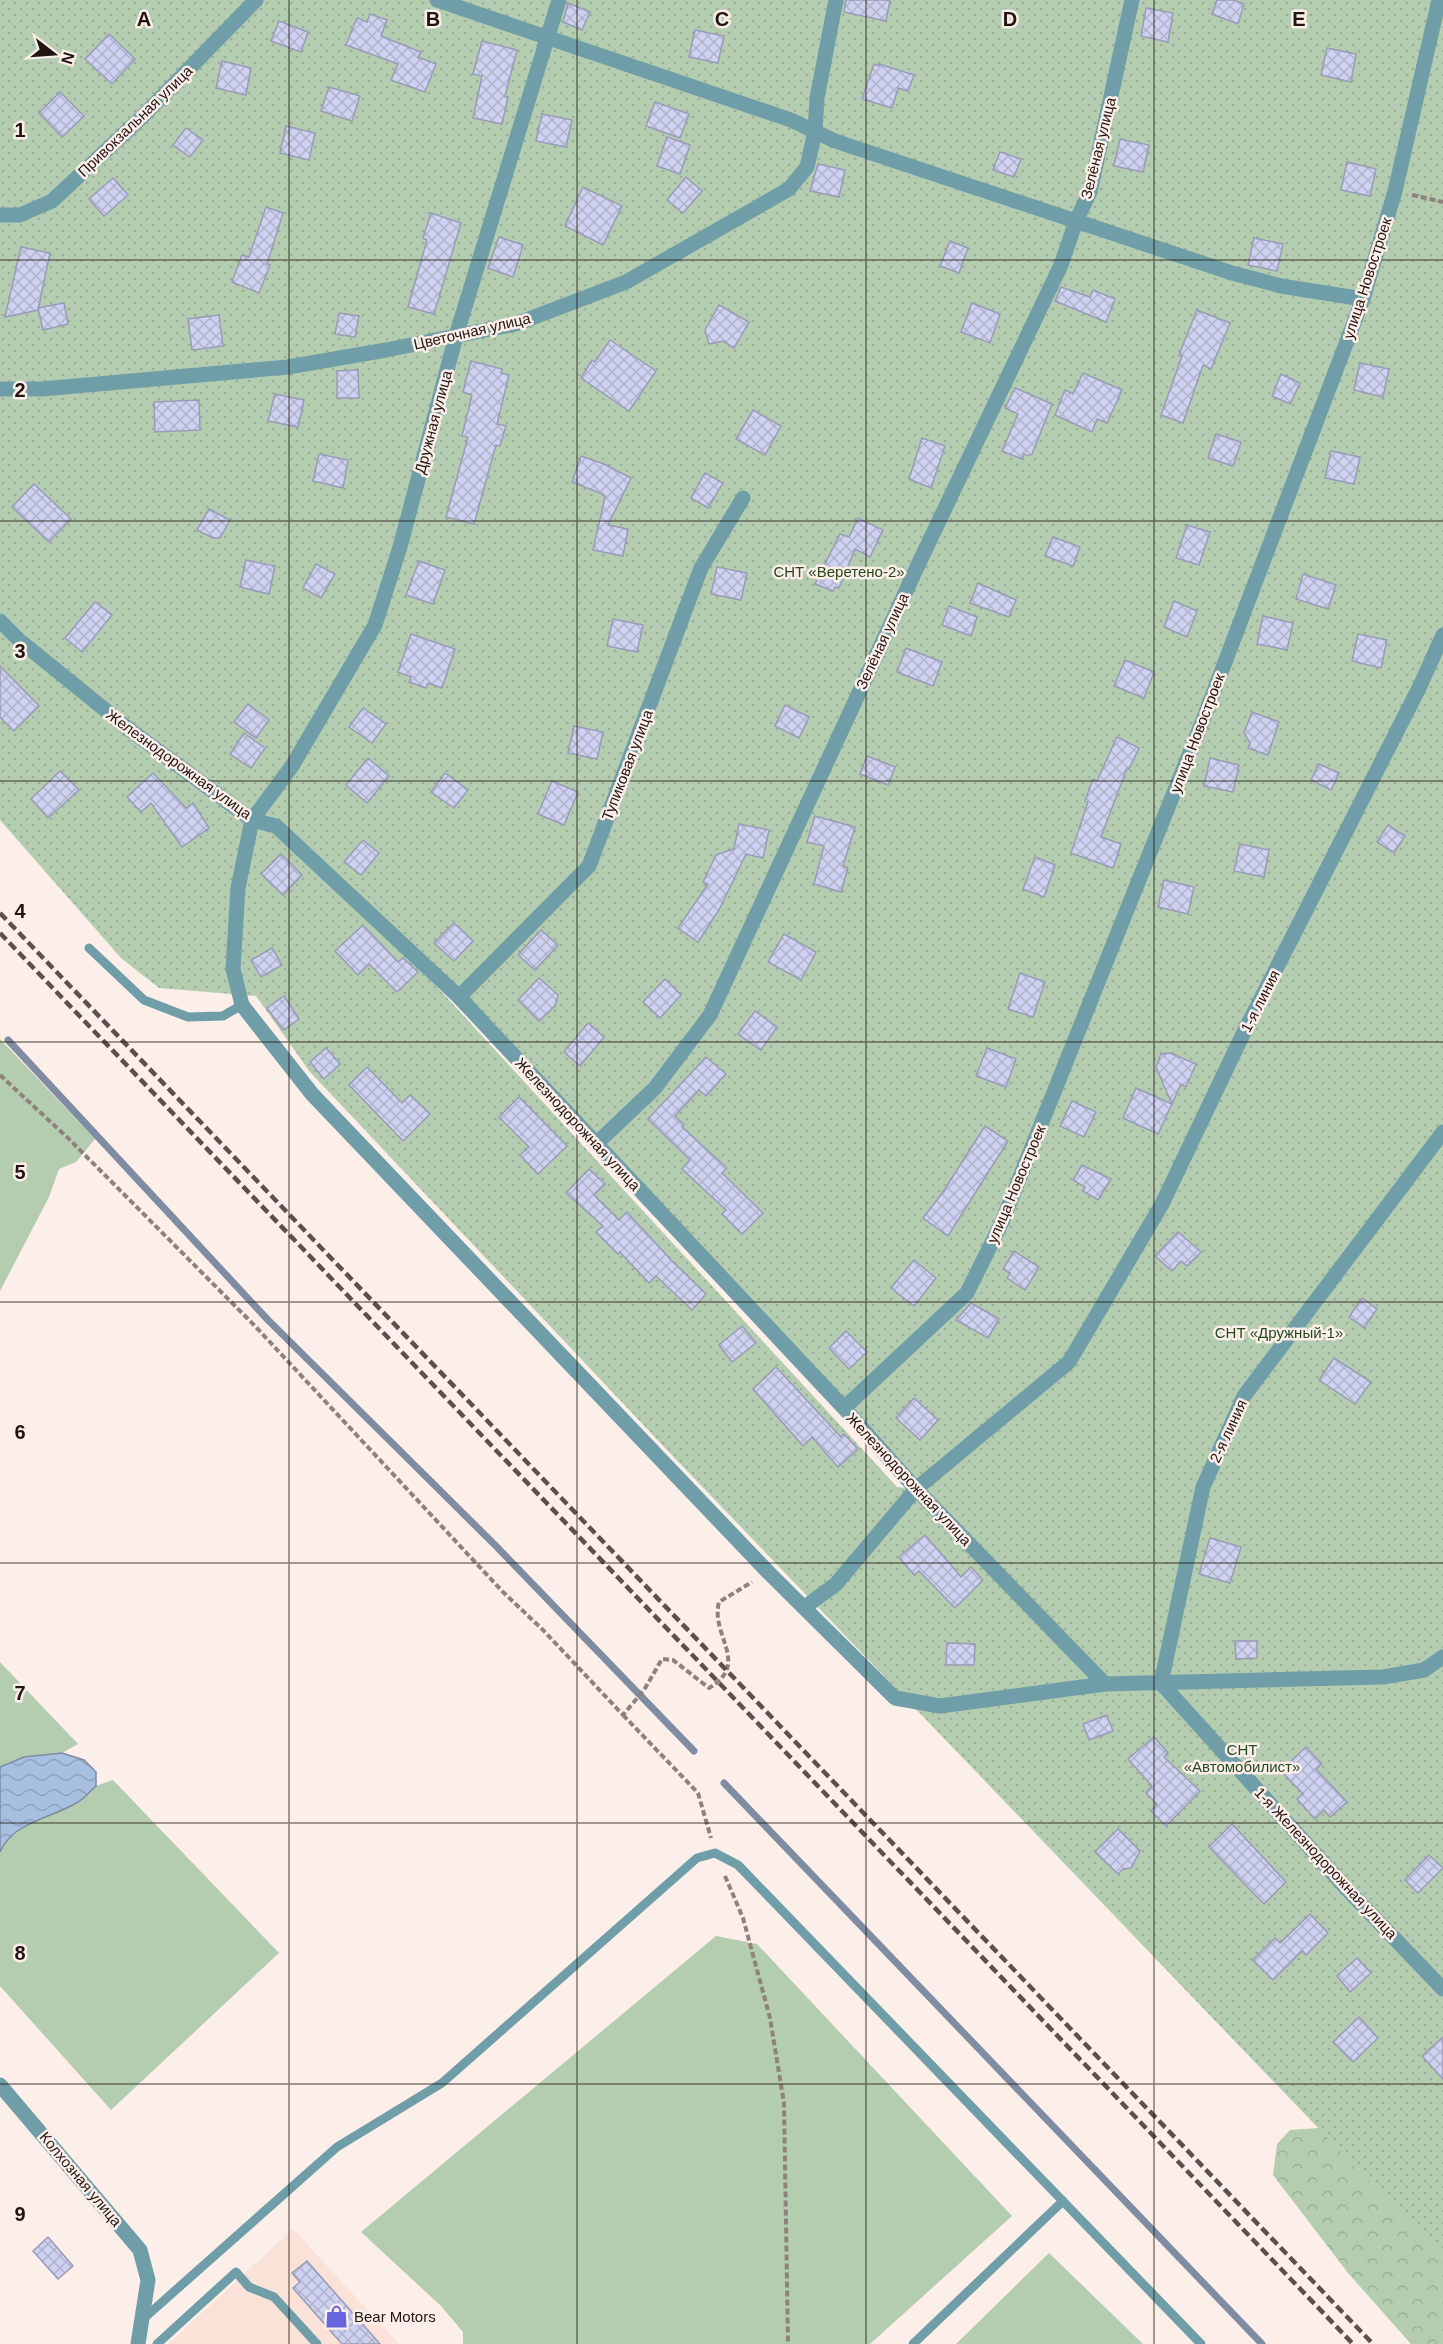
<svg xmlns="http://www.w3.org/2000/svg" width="1443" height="2344" viewBox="0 0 1443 2344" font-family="Helvetica,sans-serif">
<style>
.built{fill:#fbe2d8}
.green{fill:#b4cdb0}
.forest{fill:url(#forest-crowns)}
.garden{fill:url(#garden-dots);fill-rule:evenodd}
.water{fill:url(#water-waves);stroke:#7f8ca2;stroke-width:1.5}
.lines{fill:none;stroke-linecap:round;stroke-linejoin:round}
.stream{stroke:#7f8ca2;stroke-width:7}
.building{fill:url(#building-cross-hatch);stroke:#999bb7;stroke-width:1.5}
.path{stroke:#8f827e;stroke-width:4;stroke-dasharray:6 3;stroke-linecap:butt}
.service{stroke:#709ea8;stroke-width:9}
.minor{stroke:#709ea8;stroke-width:15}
.rail{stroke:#5d504c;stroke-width:4.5;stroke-dasharray:9 4.5;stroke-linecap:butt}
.grid{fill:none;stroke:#211511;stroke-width:1.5;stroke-opacity:0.55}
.labels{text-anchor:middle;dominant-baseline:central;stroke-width:5;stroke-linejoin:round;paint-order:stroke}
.street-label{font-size:15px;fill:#211511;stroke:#fceee9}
.park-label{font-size:15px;fill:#23491d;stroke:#fceee9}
.poi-label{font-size:15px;fill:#211511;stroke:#fceee9;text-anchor:start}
.grid-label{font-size:20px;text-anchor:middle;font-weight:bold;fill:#211511;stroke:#fceee9;stroke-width:5;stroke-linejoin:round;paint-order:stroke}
</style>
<defs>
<pattern id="forest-crowns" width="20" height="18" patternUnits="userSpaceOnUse" patternTransform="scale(1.5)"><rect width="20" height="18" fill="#b4cdb0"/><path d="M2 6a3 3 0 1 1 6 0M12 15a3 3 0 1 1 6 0" fill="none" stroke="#9aaf96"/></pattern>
<pattern id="garden-dots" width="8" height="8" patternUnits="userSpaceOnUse" patternTransform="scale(1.5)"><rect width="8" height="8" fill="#b4cdb0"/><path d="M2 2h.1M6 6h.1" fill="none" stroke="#9aaf96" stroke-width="1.8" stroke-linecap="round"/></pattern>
<pattern id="water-waves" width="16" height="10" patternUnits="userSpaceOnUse" patternTransform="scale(1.5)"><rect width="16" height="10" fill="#a7bfe0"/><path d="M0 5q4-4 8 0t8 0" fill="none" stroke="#8fa3bf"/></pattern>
<pattern id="building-cross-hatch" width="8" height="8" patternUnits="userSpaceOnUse" patternTransform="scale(1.5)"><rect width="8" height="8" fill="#ced1ef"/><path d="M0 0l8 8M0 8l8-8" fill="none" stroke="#b1b3cc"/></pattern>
</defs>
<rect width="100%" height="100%" fill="#fceee9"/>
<polygon class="built" points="293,2229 399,2344 168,2344"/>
<g class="green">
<polygon points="0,1039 95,1139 76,1162 59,1169 49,1197 0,1291"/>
<polygon points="0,1662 78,1744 62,1753 24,1757 0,1767"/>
<polygon points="113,1780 279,1953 111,2110 0,1986 0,1852 4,1843 27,1825 78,1802 96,1786"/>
<polygon points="716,1936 757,1944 1012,2216 870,2344 463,2344 463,2332 441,2306 361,2232"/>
<polygon points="1049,2253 1143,2344 956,2344"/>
</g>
<polygon class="forest" points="1319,2128 1443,2258 1443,2344 1411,2344 1348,2273 1273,2175 1277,2144 1290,2130"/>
<path class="garden" d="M0,0H1443V2258L668,1451L310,1072L256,996L159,988L121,958L0,820ZM278,832L459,997L915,1489L897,1487L438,988Z"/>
<path class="water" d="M62,1753L84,1760L96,1772V1786C90,1791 85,1798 78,1802C53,1818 14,1821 0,1852V1767L24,1757Z"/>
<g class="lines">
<g class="stream">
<polyline points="8,1040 268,1320 496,1546 694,1751"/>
<polyline points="724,1783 1262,2344"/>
</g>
</g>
<g class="building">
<polygon points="846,0 890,0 886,21 844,12"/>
<polygon points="1217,0 1233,0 1244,4 1238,24 1212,14"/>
<polygon points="568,3 590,12 582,30 563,22"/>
<polygon points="1146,8 1173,13 1168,42 1141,36"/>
<polygon points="370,14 387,20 381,36 421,52 418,57 436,64 425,92 391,80 398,64 346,45 357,18 367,22"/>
<polygon points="279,21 308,32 301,52 271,41"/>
<polygon points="695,30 724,36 718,63 689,57"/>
<polygon points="109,34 135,59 112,84 85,59"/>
<polygon points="482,41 517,50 505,96 508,97 502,124 473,118 482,76 473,74"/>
<polygon points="1327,48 1356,54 1351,82 1321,75"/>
<polygon points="222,61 251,68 246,95 216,88"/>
<polygon points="874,64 879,66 879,64 914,75 908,91 898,88 892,108 862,99"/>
<polygon points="329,87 360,96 352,121 321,111"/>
<polygon points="60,92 84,116 62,137 39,113"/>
<polygon points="655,102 689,114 680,138 646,126"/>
<polygon points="542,114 572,120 566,147 536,141"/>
<polygon points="286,126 315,133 309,160 280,153"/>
<polygon points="186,128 203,140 190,157 173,145"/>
<polygon points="667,137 690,145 680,174 657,166"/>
<polygon points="1120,139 1149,145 1143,172 1114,166"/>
<polygon points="1000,152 1021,159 1014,177 993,170"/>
<polygon points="1347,162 1376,169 1370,196 1341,190"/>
<polygon points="818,164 845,170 839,197 810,191"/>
<polygon points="686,177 702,191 683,213 667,200"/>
<polygon points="113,178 128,195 104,216 89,199"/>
<polygon points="583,187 622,206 603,245 565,226"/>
<polygon points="266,207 283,213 267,264 270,265 259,293 232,282 242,255 249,257"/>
<polygon points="431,213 461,223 434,314 408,307 427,240 423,238"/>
<polygon points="499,237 523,245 513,277 488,268"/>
<polygon points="1254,238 1283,244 1277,271 1248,265"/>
<polygon points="950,241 968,248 959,273 940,266"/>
<polygon points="21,247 50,253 38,310 5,317"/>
<polygon points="1061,287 1090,297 1093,290 1115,299 1106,322 1055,301"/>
<polygon points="64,303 68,324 43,330 38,308"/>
<polygon points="972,303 1000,314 990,343 961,332"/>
<polygon points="719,305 749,322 734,348 723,341 709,344 705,330"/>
<polygon points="1197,310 1230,323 1211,369 1203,365 1183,423 1161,415 1182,356 1179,355"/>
<polygon points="339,313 359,316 355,337 335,334"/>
<polygon points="219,315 223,346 192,350 188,319"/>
<polygon points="610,340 656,371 629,411 581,378 592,360 595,362"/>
<polygon points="471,361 502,369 501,373 509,375 497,424 506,426 500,446 496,445 474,524 446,517 468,437 462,436 472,395 463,392"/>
<polygon points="1360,363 1389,369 1383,397 1354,390"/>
<polygon points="358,370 359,398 337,398 337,371"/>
<polygon points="1083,373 1122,390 1107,423 1097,419 1092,432 1055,415 1065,390 1073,394"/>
<polygon points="1281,374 1300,383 1290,404 1272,396"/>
<polygon points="1015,388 1052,404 1032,454 1029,456 1024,454 1022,459 1002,451 1018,414 1005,408"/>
<polygon points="275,394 304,400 298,427 268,421"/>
<polygon points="199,400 200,430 155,432 154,402"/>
<polygon points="753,410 781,426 765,455 736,439"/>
<polygon points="1216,434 1241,442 1233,466 1208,458"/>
<polygon points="922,438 945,446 931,488 909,479"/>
<polygon points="1331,451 1360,457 1354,484 1325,478"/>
<polygon points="319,454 348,460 343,488 313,481"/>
<polygon points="581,456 604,464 631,478 608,525 628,529 623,556 593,550 605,497 603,494 572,482"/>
<polygon points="705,473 723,483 708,508 691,498"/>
<polygon points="34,484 71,519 49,542 12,507"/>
<polygon points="209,509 230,520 220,538 213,538 197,530"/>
<polygon points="858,518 883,530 870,557 855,549 839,588 835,587 833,591 815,584 840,534 849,537"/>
<polygon points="1187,525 1210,532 1199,565 1176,558"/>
<polygon points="1053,537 1080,547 1073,566 1045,556"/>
<polygon points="246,560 275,566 269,594 240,587"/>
<polygon points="419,561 445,570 433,604 406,595"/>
<polygon points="316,564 335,574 321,598 303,588"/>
<polygon points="717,567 747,573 741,600 711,594"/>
<polygon points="1303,574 1336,585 1328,609 1296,599"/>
<polygon points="978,583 1016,600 1009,617 970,603"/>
<polygon points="1174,601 1197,611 1187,637 1164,627"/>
<polygon points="95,602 112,615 82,652 65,638"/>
<polygon points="949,606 977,617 971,636 942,625"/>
<polygon points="1263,616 1293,623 1287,650 1257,644"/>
<polygon points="613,619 643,625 637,652 607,646"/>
<polygon points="411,634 455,649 442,688 428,683 426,688 409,682 411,677 398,672"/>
<polygon points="1358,634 1387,640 1381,668 1352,661"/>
<polygon points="906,648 942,662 933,686 897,672"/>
<polygon points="1125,660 1154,672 1144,698 1114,686"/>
<polygon points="0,666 39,706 14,731 0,717"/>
<polygon points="248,704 269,720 256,738 234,722"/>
<polygon points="785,705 809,717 799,738 775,726"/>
<polygon points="363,708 386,724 372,743 349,727"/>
<polygon points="1252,712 1279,722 1268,755 1248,748 1250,743 1244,733"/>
<polygon points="574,726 603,732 597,759 568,753"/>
<polygon points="244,733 265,748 251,768 230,754"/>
<polygon points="1117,737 1139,748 1129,769 1127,768 1101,837 1121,844 1113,868 1071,853 1088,802 1085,801 1093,779 1097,781"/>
<polygon points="867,756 895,767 888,785 860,774"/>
<polygon points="368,758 389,776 367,803 346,785"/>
<polygon points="1210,758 1239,765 1233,792 1204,786"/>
<polygon points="1319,764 1339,773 1331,790 1311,780"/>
<polygon points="60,771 79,790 48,818 31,799"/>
<polygon points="153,773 186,808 193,803 209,828 182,847 151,803 141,812 127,797"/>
<polygon points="445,773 468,790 454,808 431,792"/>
<polygon points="552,781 578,792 564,825 538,814"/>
<polygon points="815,816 855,827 843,866 848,868 841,892 814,884 824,846 807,842"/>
<polygon points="739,824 769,830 763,858 746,854 719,910 698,942 678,928 708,884 703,882 716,855 734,849"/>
<polygon points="1388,825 1405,836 1394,853 1377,842"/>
<polygon points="363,840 379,853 361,875 344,862"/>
<polygon points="1240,844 1269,850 1264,877 1234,871"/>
<polygon points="281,854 302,875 283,895 261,874"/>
<polygon points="1035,857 1055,865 1044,897 1023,889"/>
<polygon points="1164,880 1194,887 1188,914 1158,907"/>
<polygon points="454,923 473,941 454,961 434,943"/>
<polygon points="363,925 398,962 403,958 418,972 397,992 369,964 358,975 335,951"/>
<polygon points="541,930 558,945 535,970 518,955"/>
<polygon points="784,934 816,952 801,980 768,962"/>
<polygon points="272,948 282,965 261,977 251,960"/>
<polygon points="1020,973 1045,982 1033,1017 1008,1009"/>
<polygon points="539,978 558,995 555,1006 539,1021 518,1000"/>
<polygon points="665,979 681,995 660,1018 643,1002"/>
<polygon points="284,996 299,1019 283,1030 267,1008"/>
<polygon points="755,1011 777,1027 761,1050 738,1034"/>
<polygon points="588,1023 604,1037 580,1066 564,1052"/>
<polygon points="326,1048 340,1064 324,1079 310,1062"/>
<polygon points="987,1048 1016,1059 1006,1087 976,1076"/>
<polygon points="1170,1053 1196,1064 1186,1087 1181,1084 1172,1104 1156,1067 1161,1054"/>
<polygon points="706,1057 726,1074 706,1096 699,1090 675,1116 684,1125 682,1127 727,1168 722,1173 763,1213 742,1234 722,1214 726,1210 682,1169 690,1160 648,1119"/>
<polygon points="367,1067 402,1103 410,1095 430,1114 403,1141 349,1085"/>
<polygon points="1136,1088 1172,1104 1158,1134 1123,1118"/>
<polygon points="519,1097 567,1146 538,1174 520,1155 529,1147 499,1117"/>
<polygon points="1072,1101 1096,1112 1084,1137 1060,1126"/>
<polygon points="985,1126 1008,1141 948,1236 923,1218 943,1192"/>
<polygon points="1082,1165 1111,1179 1098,1200 1083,1191 1085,1187 1073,1180"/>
<polygon points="589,1169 605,1184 594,1195 619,1220 627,1212 672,1261 706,1294 692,1310 656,1276 649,1283 620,1252 618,1254 596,1232 603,1226 566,1193"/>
<polygon points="1178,1232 1201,1252 1187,1266 1181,1261 1172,1271 1155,1256"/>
<polygon points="1014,1251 1039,1267 1025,1290 1007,1278 1010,1273 1003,1269"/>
<polygon points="914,1260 936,1278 914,1306 891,1288"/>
<polygon points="1362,1298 1377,1309 1364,1328 1349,1317"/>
<polygon points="971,1303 999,1319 988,1338 956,1320"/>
<polygon points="742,1326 756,1343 732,1362 719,1345"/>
<polygon points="846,1331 867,1352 849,1369 829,1348"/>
<polygon points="1334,1358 1371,1382 1355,1404 1319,1380"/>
<polygon points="776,1367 841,1437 844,1434 858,1449 838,1467 812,1437 803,1446 753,1389"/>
<polygon points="914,1398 938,1420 920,1440 896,1418"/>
<polygon points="925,1535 961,1577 971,1567 983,1580 955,1608 919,1571 914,1575 899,1557"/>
<polygon points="1210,1538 1241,1547 1230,1583 1199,1574"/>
<polygon points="1235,1641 1257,1641 1257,1658 1236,1659"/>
<polygon points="947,1643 975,1644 974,1665 946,1665"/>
<polygon points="1107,1715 1113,1731 1089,1740 1083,1724"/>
<polygon points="1154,1737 1168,1753 1164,1757 1200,1791 1166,1826 1151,1811 1157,1804 1146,1793 1152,1786 1128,1759"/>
<polygon points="1306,1747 1322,1764 1316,1769 1347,1802 1330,1817 1324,1810 1315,1819 1297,1799 1303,1794 1281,1771"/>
<polygon points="1232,1824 1286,1882 1264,1904 1209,1847"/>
<polygon points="1118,1829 1140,1851 1131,1868 1123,1869 1118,1874 1095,1852"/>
<polygon points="1429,1855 1443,1868 1418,1893 1405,1880"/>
<polygon points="1310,1914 1328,1933 1306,1955 1302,1951 1273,1980 1253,1960 1275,1938 1280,1943"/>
<polygon points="1357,1958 1371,1973 1350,1992 1337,1976"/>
<polygon points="1359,2017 1378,2038 1353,2062 1333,2042"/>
<polygon points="1443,2037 1443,2079 1422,2056"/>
<polygon points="48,2237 73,2266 58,2279 33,2251"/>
<polygon points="307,2261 380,2344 342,2344 293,2288 300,2282 292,2273"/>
</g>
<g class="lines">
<g class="path">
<polyline points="1412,195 1443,202"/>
<path d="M0,1075L69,1139L254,1325L503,1592L543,1630L623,1715L644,1690L662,1659L673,1660L709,1688C751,1663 710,1636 719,1602L752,1582"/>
<polyline points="623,1715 698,1793 711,1838"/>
<polyline points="725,1876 743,1918 770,2018 784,2103 788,2344"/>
</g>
<g class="service">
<polyline points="89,948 144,1000 188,1017 223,1016 242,1005"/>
<polyline points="142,2320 337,2147 442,2083 697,1858 715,1853 738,1865 1201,2344"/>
<polyline points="157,2344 236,2272 249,2287 274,2297 317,2344"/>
<polyline points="913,2344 1063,2201"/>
</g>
<g class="minor">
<polyline points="437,0 791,120 835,141 1232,273 1281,286 1363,299"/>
<polyline points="559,0 456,336 400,547 375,625 292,766 252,820 238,888 233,969 242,1005 312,1094 769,1573 895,1698 940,1706 1105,1684 1383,1677 1424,1670 1443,1657"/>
<polyline points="0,215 20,215 52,201 142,117 256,0"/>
<polyline points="0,389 42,389 288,367 386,350 516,324 626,282 789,189 807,167 815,132 817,98 836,0"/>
<polyline points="0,621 19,640 130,730 252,820 276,826 459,997 844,1408 916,1489 1105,1684"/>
<polyline points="459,997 589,866 701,568 743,498"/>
<polyline points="596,1144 655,1088 710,1015 918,565 1061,265 1076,221 1090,192 1132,0"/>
<polyline points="844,1408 967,1293 1002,1222 1203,720 1363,299 1395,191 1439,0"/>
<polyline points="805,1607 836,1584 916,1489 1069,1362 1162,1204 1245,1030 1420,686 1443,635"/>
<polyline points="1161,1683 1203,1487 1244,1396 1443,1132"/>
<polyline points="1161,1683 1346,1888 1443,1989"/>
<polyline points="0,2085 140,2250 148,2280 138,2344"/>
</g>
<g class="rail">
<polyline points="0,913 1373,2344"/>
<polyline points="0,933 1353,2344"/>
</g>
</g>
<path class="grid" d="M289,0V2344M577,0V2344M866,0V2344M1154,0V2344M0,260H1443M0,521H1443M0,781H1443M0,1042H1443M0,1302H1443M0,1563H1443M0,1823H1443M0,2084H1443"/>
<defs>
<symbol id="shop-bare" viewBox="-9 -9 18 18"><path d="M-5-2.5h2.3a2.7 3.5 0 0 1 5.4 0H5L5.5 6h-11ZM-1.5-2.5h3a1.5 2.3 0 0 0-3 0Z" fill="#6764dd" stroke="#fceee9" stroke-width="2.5" paint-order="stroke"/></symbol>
</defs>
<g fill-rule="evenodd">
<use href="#shop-bare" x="320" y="2300" width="33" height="33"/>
</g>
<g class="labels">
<g class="street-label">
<text transform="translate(135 121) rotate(-44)">Привокзальная улица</text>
<text transform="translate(1098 148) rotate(-76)">Зелёная улица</text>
<text transform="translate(1367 278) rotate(-72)">улица Новостроек</text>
<text transform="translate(472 331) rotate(-13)">Цветочная улица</text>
<text transform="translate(433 422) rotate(-75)">Дружная улица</text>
<text transform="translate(882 641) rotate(-65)">Зелёная улица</text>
<text transform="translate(1197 733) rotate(-69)">улица Новостроек</text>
<text transform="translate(179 764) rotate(36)">Железнодорожная улица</text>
<text transform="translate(627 765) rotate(-69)">Тупиковая улица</text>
<text transform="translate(1260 1001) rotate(-63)">1-я линия</text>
<text transform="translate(578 1124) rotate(47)">Железнодорожная улица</text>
<text transform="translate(1016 1184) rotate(-67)">улица Новостроек</text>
<text transform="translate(1228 1431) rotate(-65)">2-я линия</text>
<text transform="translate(909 1479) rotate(47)">Железнодорожная улица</text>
<text transform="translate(1326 1863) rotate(47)">1-я Железнодорожная улица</text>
<text transform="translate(81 2179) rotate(50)">Колхозная улица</text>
</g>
<g class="park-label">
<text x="839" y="571">СНТ «Веретено-2»</text>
<text x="1279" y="1332">СНТ «Дружный-1»</text>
<text x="1242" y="1749">СНТ<tspan x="1242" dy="17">«Автомобилист»</tspan></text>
</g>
<g class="poi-label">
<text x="354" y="2316">Bear Motors</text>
</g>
</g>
<g class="grid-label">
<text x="144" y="26">A</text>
<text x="433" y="26">B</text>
<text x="722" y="26">C</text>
<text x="1010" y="26">D</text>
<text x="1299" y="26">E</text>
<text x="20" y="137">1</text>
<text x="20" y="397">2</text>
<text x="20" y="658">3</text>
<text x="20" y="918">4</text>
<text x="20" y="1179">5</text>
<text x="20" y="1439">6</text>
<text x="20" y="1700">7</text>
<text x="20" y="1960">8</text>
<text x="20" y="2221">9</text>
</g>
<g transform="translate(54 54) rotate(107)" stroke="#fceee9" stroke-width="4.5" paint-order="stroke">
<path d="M0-4.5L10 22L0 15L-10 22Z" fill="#211511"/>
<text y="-9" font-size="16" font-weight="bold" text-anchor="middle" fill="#211511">N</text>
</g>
</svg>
